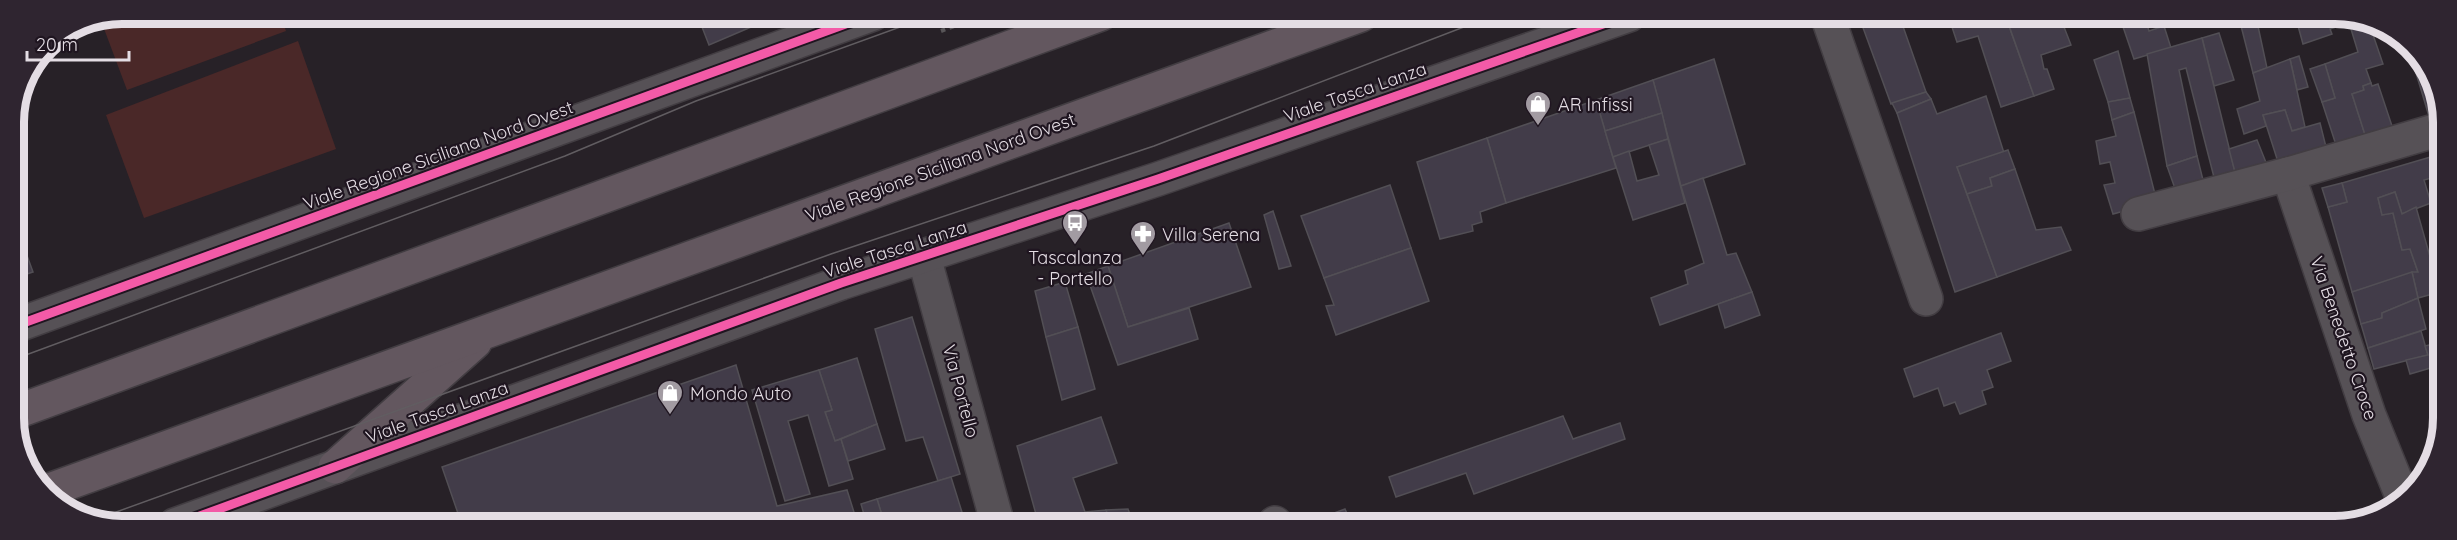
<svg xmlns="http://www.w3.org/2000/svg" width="2457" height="540" viewBox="0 0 2457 540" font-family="Quicksand,sans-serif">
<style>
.green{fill:#4a2828}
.building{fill:#423c49;stroke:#524f55;stroke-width:1.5}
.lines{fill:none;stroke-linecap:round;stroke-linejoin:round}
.minor-casing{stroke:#423d42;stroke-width:36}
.major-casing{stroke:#423d42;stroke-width:36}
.path{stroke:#585558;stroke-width:4;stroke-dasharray:4.5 4.5;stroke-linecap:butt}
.minor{stroke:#565156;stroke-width:33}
.major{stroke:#63575f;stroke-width:33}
.tram{stroke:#615d61;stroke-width:1.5}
.cycleway-casing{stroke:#1f1520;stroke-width:13}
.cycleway{stroke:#f35aa7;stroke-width:9}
.labels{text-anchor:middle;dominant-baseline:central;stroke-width:4.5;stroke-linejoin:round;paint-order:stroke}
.street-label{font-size:18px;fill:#e4dde4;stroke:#1f1520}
.poi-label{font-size:18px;fill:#e4dde4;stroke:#1f1520;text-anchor:start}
.rim{fill:none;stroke:#e4dde4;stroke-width:8}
</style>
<rect width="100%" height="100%" fill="#272127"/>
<g class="green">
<polygon points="122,14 280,14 286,31 127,90 100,18"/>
<polygon points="298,41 336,149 144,218 106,115"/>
</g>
<g class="building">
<polygon points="697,14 745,14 751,27 709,45"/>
<polygon points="1859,15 1889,15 1862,25"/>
<polygon points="1889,15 1899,15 1926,92 1891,104 1862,25"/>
<polygon points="1948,15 2005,15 2034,96 2001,107 1978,36 1957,42"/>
<polygon points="2010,15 2079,15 2081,21 2064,27 2071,45 2041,55 2044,69 2047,69 2054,89 2034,96 2006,17"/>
<polygon points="2079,15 2101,15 2081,21"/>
<polygon points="2119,15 2144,15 2149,31 2164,26 2171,48 2134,59"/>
<polygon points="2238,15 2260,15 2240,22"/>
<polygon points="2295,15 2347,16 2348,23 2330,29 2332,34 2303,44"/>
<polygon points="2347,16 2356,16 2369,23 2383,64 2366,69 2371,83 2363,86 2364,90 2352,94 2367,141 2338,151 2322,102 2335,98 2325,64 2358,52"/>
<polygon points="2256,17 2267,68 2253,73 2240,22"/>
<polygon points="2219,33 2234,80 2214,86 2202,38"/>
<polygon points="2202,38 2237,180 2216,185 2186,68 2179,70 2197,156 2167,166 2147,54"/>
<polygon points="2407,43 2411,45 2441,101 2441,120 2431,123"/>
<polygon points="2118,51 2130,98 2108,102 2094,60"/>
<polygon points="2299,56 2308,87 2297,90 2290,59"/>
<polygon points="1714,59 1745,164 1681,186 1653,80"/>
<polygon points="2290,59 2305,127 2292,131 2285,110 2263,115 2266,126 2244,134 2237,109 2260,101 2253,73"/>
<polygon points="2325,64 2335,98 2322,102 2310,69"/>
<polygon points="1653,80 1662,113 1605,131 1596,100"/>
<polygon points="2371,83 2372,86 2378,84 2394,132 2367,141 2352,94 2364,90 2363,86"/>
<polygon points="1926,92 1931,99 1897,113 1892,103"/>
<polygon points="1986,96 2004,153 1957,167 1997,277 1955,292 1897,113 1931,99 1937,114"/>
<polygon points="2130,98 2134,112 2112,120 2108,102"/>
<polygon points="1596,100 1616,168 1506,203 1487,138"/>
<polygon points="2285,110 2292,131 2320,123 2327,151 2279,165 2263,115"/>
<polygon points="2134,112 2157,202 2113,214 2104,185 2115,183 2110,162 2100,164 2096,141 2116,136 2112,120"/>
<polygon points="1662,113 1668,139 1613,157 1605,131"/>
<polygon points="1487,138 1506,203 1480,212 1482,222 1472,225 1473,231 1440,239 1417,162"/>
<polygon points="1668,139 1685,203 1633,220 1613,157 1629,151 1637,181 1659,175 1649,145"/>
<polygon points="2257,140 2269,170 2237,180 2229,149"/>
<polygon points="2008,150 2015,169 1990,178 1992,186 1967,194 1957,167"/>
<polygon points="2197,156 2205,188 2178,197 2167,166"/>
<polygon points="2434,156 2439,176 2424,180 2431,203 2402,214 2395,192 2378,198 2382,215 2393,213 2402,250 2410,249 2418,272 2352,292 2328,207 2347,202 2342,183"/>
<polygon points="2015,169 2036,230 2061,227 2071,250 1997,277 1967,194 1992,186 1990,178"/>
<polygon points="1703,178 1727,255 1736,253 1752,292 1660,325 1651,298 1688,284 1685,271 1704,263 1681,186"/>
<polygon points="2342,183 2347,202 2328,207 2322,188"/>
<polygon points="1390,185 1411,248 1324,278 1301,216"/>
<polygon points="2395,192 2402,214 2416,207 2440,292 2418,298 2412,272 2418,272 2410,249 2402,250 2393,213 2382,215 2378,198"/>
<polygon points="1273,211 1291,266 1279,269 1264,215"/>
<polygon points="14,220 33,272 15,278"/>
<polygon points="1229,223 1251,287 1128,327 1108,266"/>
<polygon points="1411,248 1429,301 1336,335 1326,306 1334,305 1324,278"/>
<polygon points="1108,266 1128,327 1189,308 1198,339 1118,365 1086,274"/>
<polygon points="2412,272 2418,298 2382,313 2382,318 2361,324 2352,292"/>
<polygon points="1065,282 1078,327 1046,337 1035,291"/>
<polygon points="1752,292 1760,315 1725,328 1718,304"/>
<polygon points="2418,298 2426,329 2368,348 2361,324 2382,318 2382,313"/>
<polygon points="912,317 960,474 938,481 923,437 906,441 875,329"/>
<polygon points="1078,327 1095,389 1062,400 1046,337"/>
<polygon points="2421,331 2428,355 2374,369 2368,348"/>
<polygon points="2001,333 2011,361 1987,370 1993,387 1982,391 1986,404 1960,414 1955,402 1944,406 1938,388 1914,397 1904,369"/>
<polygon points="2437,343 2441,365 2410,374 2406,360 2428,355 2425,346"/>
<polygon points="857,358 877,424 835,441 825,412 832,410 819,370"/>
<polygon points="736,365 777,506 847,490 858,525 462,525 442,467"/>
<polygon points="819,370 832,410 825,412 835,441 841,439 853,479 829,486 808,415 788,421 810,494 785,501 752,390"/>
<polygon points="1563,416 1573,439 1620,423 1625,439 1474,494 1466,473 1396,497 1389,477"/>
<polygon points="1101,417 1117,463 1073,478 1085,512 1106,510 1112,525 1039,525 1017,446"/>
<polygon points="877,424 885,449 848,461 841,439"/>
<polygon points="951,477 966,525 885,525 877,499"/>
<polygon points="877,499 885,525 867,525 861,504"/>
<polygon points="1128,509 1134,525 1112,525 1106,510"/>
<polygon points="1345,509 1352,525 1302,525"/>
<polygon points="453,514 456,525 418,525"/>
</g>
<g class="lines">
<defs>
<g id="minor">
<polyline points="1827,15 1926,299"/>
<polyline points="2288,174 2369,415 2404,501"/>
<polyline points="2138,214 2288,174 2441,129"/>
<polyline points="924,257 998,525"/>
<polyline points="15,326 873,14"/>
<polyline points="1275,523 1276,525"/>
<polyline points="175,525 841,283 1158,179 1629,15"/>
</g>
<g id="major">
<polyline points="16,412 1101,14"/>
<polyline points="335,467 475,342"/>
<polyline points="44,492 1361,15"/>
</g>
</defs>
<use href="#minor" class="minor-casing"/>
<use href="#major" class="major-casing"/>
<polyline class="path" points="941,31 987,14"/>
<use href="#minor" class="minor"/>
<use href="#major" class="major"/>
<g class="tram">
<polyline points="15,359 565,156 696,101 936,14"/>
<polyline points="94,520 831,254 1154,146 1495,15"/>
</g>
<defs>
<g id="cycleway">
<polyline points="15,326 873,14"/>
<polyline points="175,525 841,283 1158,179 1629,15"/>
</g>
</defs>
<use href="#cycleway" class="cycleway-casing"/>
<use href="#cycleway" class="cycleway"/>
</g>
<defs>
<symbol id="shop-pin" viewBox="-11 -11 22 30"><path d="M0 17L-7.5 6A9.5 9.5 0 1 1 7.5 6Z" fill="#a29ba2" stroke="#1f1520"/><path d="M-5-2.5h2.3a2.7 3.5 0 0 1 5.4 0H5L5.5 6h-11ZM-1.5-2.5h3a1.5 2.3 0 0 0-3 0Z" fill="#fff"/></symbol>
<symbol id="bus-pin" viewBox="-11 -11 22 30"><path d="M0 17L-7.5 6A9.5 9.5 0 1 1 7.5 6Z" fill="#a29ba2" stroke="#1f1520"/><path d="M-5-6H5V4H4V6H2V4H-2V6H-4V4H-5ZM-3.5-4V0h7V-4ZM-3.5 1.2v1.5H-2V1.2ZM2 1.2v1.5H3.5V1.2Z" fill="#fff"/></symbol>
<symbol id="pharmacy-pin" viewBox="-11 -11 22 30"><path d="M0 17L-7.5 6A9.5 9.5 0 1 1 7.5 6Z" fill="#a29ba2" stroke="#1f1520"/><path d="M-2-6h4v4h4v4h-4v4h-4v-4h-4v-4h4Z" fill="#fff"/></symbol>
</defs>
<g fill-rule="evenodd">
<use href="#shop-pin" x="1523" y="89" width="30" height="40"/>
<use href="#bus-pin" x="1060" y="208" width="30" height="40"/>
<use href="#pharmacy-pin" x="1128" y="219" width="30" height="40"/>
<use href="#shop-pin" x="655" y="378" width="30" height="40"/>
</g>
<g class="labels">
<g class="street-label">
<text transform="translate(1355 92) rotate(-19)">Viale Tasca Lanza</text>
<text transform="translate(438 155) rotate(-20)">Viale Regione Siciliana Nord Ovest</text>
<text transform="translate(940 167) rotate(-20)">Viale Regione Siciliana Nord Ovest</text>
<text transform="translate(895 249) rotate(-18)">Viale Tasca Lanza</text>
<text transform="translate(2344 338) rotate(71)">Via Benedetto Croce</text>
<text transform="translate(961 391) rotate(75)">Via Portello</text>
<text transform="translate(437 412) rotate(-20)">Viale Tasca Lanza</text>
</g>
<g class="poi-label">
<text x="1558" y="104">AR Infissi</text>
<text x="1162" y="234">Villa Serena</text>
<text x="1075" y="257" text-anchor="middle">Tascalanza<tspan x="1075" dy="21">- Portello</tspan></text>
<text x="690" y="393">Mondo Auto</text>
</g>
</g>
<path d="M0 0H2457V540H0ZM122 24H2335A98 98 0 0 1 2433 122V418A98 98 0 0 1 2335 516H122A98 98 0 0 1 24 418V122A98 98 0 0 1 122 24Z" fill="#2f2530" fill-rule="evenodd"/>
<path class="rim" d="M122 24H2335A98 98 0 0 1 2433 122V418A98 98 0 0 1 2335 516H122A98 98 0 0 1 24 418V122A98 98 0 0 1 122 24Z"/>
<path d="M27 51v9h102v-9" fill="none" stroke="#e4dde4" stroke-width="3"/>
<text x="36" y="51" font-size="18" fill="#e4dde4" stroke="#1f1520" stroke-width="4.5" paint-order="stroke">20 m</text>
</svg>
